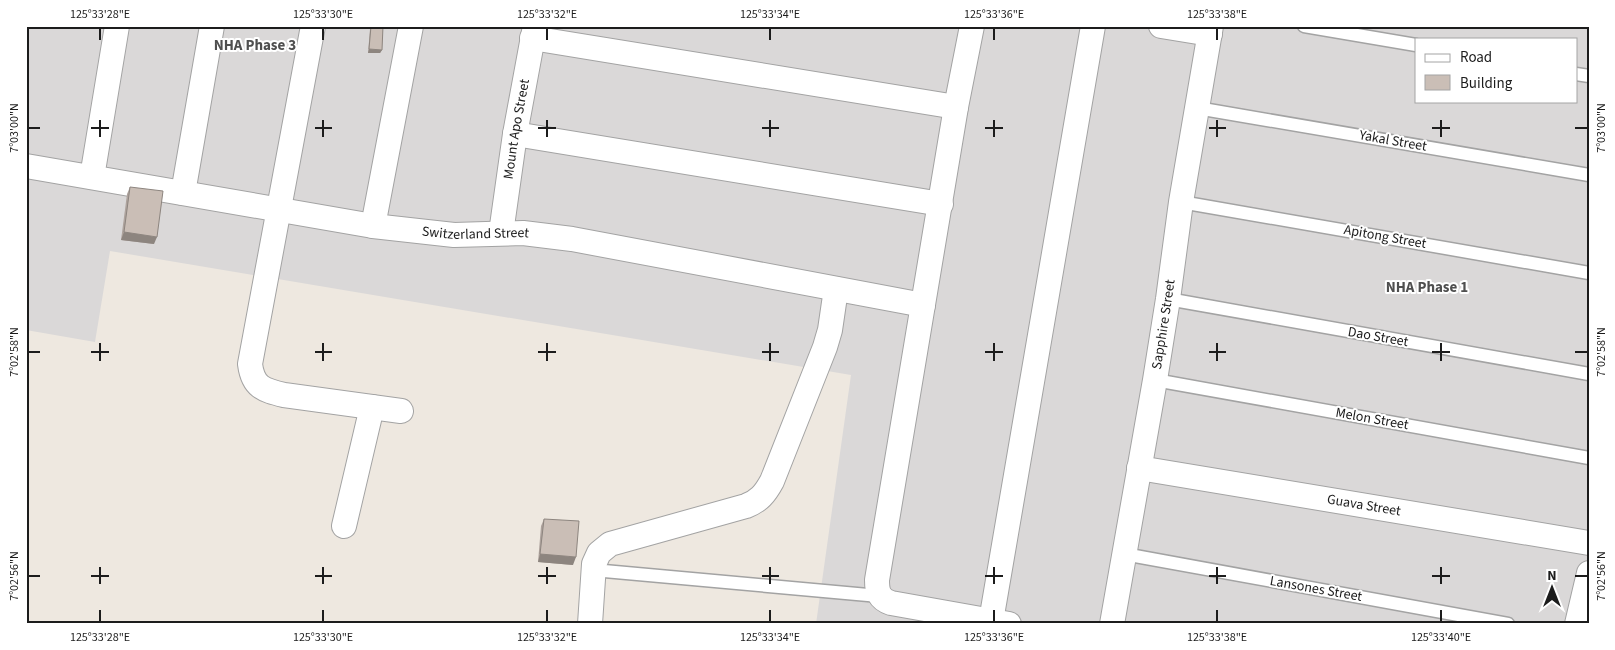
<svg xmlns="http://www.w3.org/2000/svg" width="1615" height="650" viewBox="0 0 1615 650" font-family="'Source Sans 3',sans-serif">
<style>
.residential{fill:#dad8d8;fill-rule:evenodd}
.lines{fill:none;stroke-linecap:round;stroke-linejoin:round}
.lane-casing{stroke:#a3a3a3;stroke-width:15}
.street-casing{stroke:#a3a3a3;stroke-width:26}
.lane{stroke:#fff;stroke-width:12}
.street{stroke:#fff;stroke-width:24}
.wall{fill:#aea39d}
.shaded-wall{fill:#8d857f}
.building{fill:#cabeb6;stroke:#8d857f}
.ticks{fill:none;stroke:#1c1c1c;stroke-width:2}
.labels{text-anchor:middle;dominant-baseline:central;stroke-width:4;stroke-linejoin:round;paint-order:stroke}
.street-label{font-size:14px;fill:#1c1c1c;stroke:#fff}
.neighbourhood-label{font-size:15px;font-weight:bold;fill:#4f4f4f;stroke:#fff}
.neatline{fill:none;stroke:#1c1c1c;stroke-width:2}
.ticks-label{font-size:12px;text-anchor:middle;fill:#1c1c1c}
</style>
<rect width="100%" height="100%" fill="#eee8e0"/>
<path class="residential" d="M26,26H1589V624H816L851,375L110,251L95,342L26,330ZM1416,39H1576V101H1416Z"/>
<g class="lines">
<defs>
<g id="lane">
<polyline points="1304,26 1416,45"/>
<polyline points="1576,74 1589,76"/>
<polyline points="1197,108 1589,175"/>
<polyline points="1181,202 1589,273"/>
<polyline points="1168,299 1589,374"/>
<polyline points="1155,380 1589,458"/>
<polyline points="1124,554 1508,624"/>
<polyline points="593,570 879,596"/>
</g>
<g id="street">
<path d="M313,26L250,364C253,387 263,390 284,395L401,411"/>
<path d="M972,26L956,107L877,580C877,592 879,599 891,603L1009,624"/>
<polyline points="1161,26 1210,34"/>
<polyline points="532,38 956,107"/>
<polyline points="515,134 941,204"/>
<path id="s1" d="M26,166L373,226L454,235L523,233L572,239L923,305"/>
<polyline points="92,177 117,26"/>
<polyline points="183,193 212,26"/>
<polyline points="373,226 411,26"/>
<path id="s2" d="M501,233L515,134L535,26"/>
<path id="s3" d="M1139,468L1589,543"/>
<polyline points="344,526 372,407"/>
<polyline points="991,621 1093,26"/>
<path d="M590,624L594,564L599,553L610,544L746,506C759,501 765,494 772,481L825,347L830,330L836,289"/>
<path id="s4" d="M1112,624L1155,380L1168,299L1181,202L1211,26"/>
<polyline points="1577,624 1589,573"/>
</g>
</defs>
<use href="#lane" class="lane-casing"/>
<use href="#street" class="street-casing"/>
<use href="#lane" class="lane"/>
<use href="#street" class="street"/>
</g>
<g class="wall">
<polygon points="371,26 382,50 380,53 368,53 370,29"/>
<polygon points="130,187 154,244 121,240 127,194"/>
<polygon points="544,519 573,565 538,562 541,526"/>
</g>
<g class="shaded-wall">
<polygon points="369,49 382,50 380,53 368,53"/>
<polygon points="124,232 157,237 154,244 121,240"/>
<polygon points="540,554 576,557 573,565 538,562"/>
</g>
<g class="building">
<polygon points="371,26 383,26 382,50 369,49"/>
<polygon points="130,187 163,191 157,237 124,232"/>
<polygon points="544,519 579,521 576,557 540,554"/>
</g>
<path class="ticks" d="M100,28V40M323,28V40M547,28V40M770,28V40M994,28V40M1217,28V40M100,120V137M323,120V137M547,120V137M770,120V137M994,120V137M1217,120V137M1441,120V137M28,128H40M91,128H109M315,128H332M538,128H556M762,128H779M985,128H1003M1209,128H1226M1432,128H1450M1575,128H1588M100,343V361M323,343V361M547,343V361M770,343V361M994,343V361M1217,343V361M1441,343V361M28,352H40M91,352H109M315,352H332M538,352H556M762,352H779M985,352H1003M1209,352H1226M1432,352H1450M1575,352H1588M100,567V584M323,567V584M547,567V584M770,567V584M994,567V584M1217,567V584M1441,567V584M28,576H40M91,576H109M315,576H332M538,576H556M762,576H779M985,576H1003M1209,576H1226M1432,576H1450M1575,576H1588M100,610V622M323,610V622M547,610V622M770,610V622M994,610V622M1217,610V622M1441,610V622"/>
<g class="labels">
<g class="street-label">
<text stroke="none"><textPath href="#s2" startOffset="105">Mount Apo Street</textPath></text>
<text transform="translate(1393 141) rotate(10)">Yakal Street</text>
<text stroke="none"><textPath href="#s1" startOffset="455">Switzerland Street</textPath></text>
<text transform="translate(1385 237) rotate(10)">Apitong Street</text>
<text stroke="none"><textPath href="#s4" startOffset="304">Sapphire Street</textPath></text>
<text transform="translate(1378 337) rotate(10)">Dao Street</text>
<text transform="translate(1372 419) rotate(10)">Melon Street</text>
<text stroke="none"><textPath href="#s3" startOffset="228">Guava Street</textPath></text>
<text transform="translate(1316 589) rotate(10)">Lansones Street</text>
</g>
<g class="neighbourhood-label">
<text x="255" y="45">NHA Phase 3</text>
<text x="1427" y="287">NHA Phase 1</text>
</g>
</g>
<rect width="1615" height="650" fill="none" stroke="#ffffff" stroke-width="55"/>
<rect x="1415" y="38" width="162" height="65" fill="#ffffff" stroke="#a4a4a4"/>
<rect x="1425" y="54" width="25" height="8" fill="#ffffff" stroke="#a4a4a4"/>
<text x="1460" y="62" font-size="15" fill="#1c1c1c">Road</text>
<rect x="1425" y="75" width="25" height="15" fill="#cabeb6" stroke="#a4a4a4"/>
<text x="1460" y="88" font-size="15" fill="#1c1c1c">Building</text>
<g transform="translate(1552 588)" stroke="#ffffff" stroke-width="4" paint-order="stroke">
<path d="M0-4L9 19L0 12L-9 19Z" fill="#1c1c1c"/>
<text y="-8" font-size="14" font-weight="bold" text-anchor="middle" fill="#1c1c1c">N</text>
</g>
<rect x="28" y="28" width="1560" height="594" class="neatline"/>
<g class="ticks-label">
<text x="100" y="18">125°33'28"E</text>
<text x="323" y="18">125°33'30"E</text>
<text x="547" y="18">125°33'32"E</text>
<text x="770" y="18">125°33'34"E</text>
<text x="994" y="18">125°33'36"E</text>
<text x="1217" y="18">125°33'38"E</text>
<text transform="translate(14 128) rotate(-90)" y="4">7°03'00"N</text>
<text transform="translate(1601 128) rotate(-90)" y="4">7°03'00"N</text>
<text transform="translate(14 352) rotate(-90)" y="4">7°02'58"N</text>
<text transform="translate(1601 352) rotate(-90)" y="4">7°02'58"N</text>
<text transform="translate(14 576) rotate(-90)" y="4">7°02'56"N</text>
<text transform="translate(1601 576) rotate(-90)" y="4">7°02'56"N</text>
<text x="100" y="641">125°33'28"E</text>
<text x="323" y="641">125°33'30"E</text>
<text x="547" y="641">125°33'32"E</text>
<text x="770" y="641">125°33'34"E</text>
<text x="994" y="641">125°33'36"E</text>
<text x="1217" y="641">125°33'38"E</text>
<text x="1441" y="641">125°33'40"E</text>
</g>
</svg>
